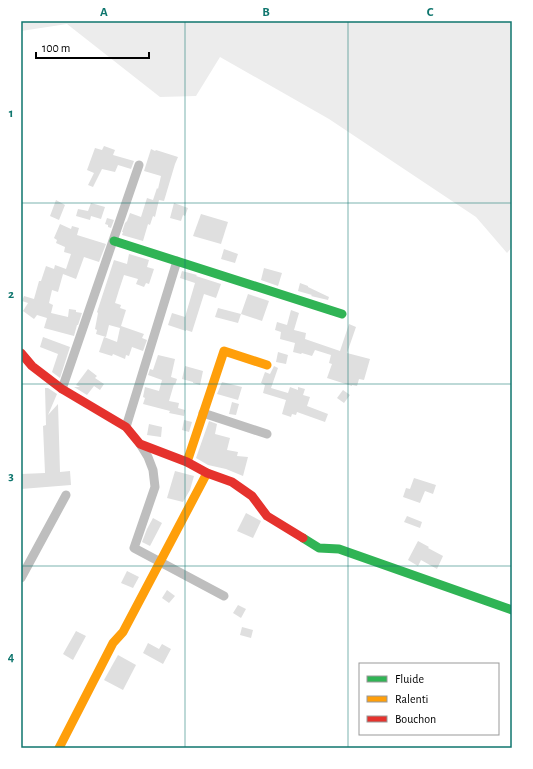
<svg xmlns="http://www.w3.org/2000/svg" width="533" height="769" viewBox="0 0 533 769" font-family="'Alegreya Sans',sans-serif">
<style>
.green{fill:#ececec}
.building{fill:#dfdfdf}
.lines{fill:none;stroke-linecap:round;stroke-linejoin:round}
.street{stroke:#bebebe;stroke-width:9}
.fast{stroke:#30b455;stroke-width:9}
.slow{stroke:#ff9f0a;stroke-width:9}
.jam{stroke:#e5322d;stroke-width:9}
.grid{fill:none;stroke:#0f766e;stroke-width:1;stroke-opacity:0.55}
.neatline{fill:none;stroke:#0f766e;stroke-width:1.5}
.grid-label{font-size:13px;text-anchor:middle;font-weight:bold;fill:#0f766e}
</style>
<rect width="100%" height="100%" fill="#fff"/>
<polygon class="green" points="21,21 512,21 512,247 507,253 476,217 329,119 220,57 196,96 160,97 67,24 21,31"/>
<g class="building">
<polygon points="104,146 115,150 113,155 134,161 131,169 118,165 115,172 102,169 93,187 88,185 94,173 87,170 95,148 102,150"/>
<polygon points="151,149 155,151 156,150 178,157 175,164 164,201 159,200 155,217 153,216 150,225 148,224 143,241 122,235 123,232 122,232 125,223 127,221 130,213 141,217 147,198 153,200 157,188 158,189 161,176 144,171"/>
<polygon points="56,200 65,205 59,220 50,216"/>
<polygon points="91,203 105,207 101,219 91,216 90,220 76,216 78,209 88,211"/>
<polygon points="174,203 188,208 185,216 183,215 181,221 170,218"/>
<polygon points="201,214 228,222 221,244 193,236"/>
<polygon points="107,218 114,220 111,228 108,227 108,225 105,224"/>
<polygon points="60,224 71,229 72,226 79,228 77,235 106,244 99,262 84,257 76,279 63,274 58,292 52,290 49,303 53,305 51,313 68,317 69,309 76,310 76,312 82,313 78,325 77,325 74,336 44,328 47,318 37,315 34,319 23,311 28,303 22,301 24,296 34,299 39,281 41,281 46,266 54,269 55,265 66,269 71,254 64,252 65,247 56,243 57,240 54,238"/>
<polygon points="224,249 238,254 235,263 221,259"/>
<polygon points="129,254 149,260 147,267 154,269 149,284 146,283 144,287 136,284 138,279 124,275 119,290 115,303 121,305 120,308 126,310 121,326 144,334 142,338 147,340 143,351 132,347 129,356 126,355 125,359 113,354 112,356 99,352 104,337 117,342 120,328 109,325 106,337 96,334 97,330 95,329 98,313 97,312 114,260 127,264"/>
<polygon points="264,268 282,273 278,286 261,280"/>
<polygon points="182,271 197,275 196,276 221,284 216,298 204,294 192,332 186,330 186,331 168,325 172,313 185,317 195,283 180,278"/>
<polygon points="300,283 308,286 308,287 329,297 328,300 311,296 312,295 298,291"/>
<polygon points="248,294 269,301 262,321 241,314"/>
<polygon points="218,308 241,314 238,323 215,317"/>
<polygon points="291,310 299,313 294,330 306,333 305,339 340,351 349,324 356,327 347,353 370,359 364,380 359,379 357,386 352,385 352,386 327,378 332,364 329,363 331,355 315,350 312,356 302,353 301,354 293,352 295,343 280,339 281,332 275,330 277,322 287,325"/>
<polygon points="43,337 70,347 60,378 52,372 58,354 40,347"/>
<polygon points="278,352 288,355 286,364 276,362"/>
<polygon points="158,355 175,359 171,377 177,379 175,385 174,384 169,401 179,403 178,408 185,410 184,416 169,413 170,411 143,404 145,398 143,397 145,387 159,391 162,380 148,375 150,369 153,370"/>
<polygon points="185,366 203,371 200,385 193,383 193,382 182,379"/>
<polygon points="274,366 278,368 271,388 288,393 290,387 298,390 298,387 305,389 303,395 310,397 307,406 328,414 325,422 297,412 296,415 292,414 291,417 282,414 286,400 263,393 265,385 261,383 265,372 270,374"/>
<polygon points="88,369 97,376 95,378 104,384 100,390 94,386 87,395 74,387 80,387 76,385"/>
<polygon points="222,382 242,387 238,400 217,394"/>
<polygon points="45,388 48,388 57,394 48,415 58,404 60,472 70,471 71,485 21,489 21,474 45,473 43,426 46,425"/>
<polygon points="343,390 350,395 344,403 337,398"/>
<polygon points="232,402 239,404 236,415 229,414"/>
<polygon points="184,420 192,422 189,432 182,430"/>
<polygon points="209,421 217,424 215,434 230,438 227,450 238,452 237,456 248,457 243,476 226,469 208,465 196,458"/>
<polygon points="149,424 162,427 161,437 147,435"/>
<polygon points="175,471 194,476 190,490 183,502 167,498"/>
<polygon points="414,478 436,485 433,494 425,491 420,503 403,497 406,488 410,489"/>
<polygon points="246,513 261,521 253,538 237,531"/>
<polygon points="407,516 422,522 420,528 404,522"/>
<polygon points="153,518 162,523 150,546 142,542 147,529"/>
<polygon points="418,541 429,547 428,548 443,556 437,569 421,560 418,566 408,560"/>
<polygon points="127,571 139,577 133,588 121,583"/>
<polygon points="167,590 175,596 169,603 162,598"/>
<polygon points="238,605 246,609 241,618 233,613"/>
<polygon points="242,627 253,630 251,638 240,635"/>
<polygon points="76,631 86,636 73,660 63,654"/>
<polygon points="148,643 159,649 162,644 171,649 163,664 143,653"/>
<polygon points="118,655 136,665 123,690 104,680"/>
</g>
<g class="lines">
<g class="street">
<polyline points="62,389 139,165"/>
<polyline points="203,413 267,434"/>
<polyline points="126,427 177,261"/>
<polyline points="140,444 148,457 153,470 155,487 134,548 224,596"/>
<polyline points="21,578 66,495"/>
</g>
<g class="fast">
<polyline points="114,241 342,314"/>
<polyline points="303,538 319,548 339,549 512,610"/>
</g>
<g class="slow">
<polyline points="187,462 224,351 267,365"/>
<polyline points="59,748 113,643 123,632 207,473"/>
</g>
<polyline class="jam" points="21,353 32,366 62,389 126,427 140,444 187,462 207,473 232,482 252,496 267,516 303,538"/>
</g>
<path class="grid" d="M185,21V748M348,21V748M21,203H512M21,384H512M21,566H512"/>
<rect width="533" height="769" fill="none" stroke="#ffffff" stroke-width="44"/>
<rect x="359" y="663" width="140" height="72" fill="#ffffff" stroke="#999999"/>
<rect x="367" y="676" width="20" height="6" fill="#30b455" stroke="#999999"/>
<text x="395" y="683" font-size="12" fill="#000000">Fluide</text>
<rect x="367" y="696" width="20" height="6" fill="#ff9f0a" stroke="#999999"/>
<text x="395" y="703" font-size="12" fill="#000000">Ralenti</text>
<rect x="367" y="716" width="20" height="6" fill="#e5322d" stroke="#999999"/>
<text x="395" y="723" font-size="12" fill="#000000">Bouchon</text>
<path d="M36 52v6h113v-6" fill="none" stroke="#000000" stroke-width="2"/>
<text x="42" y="52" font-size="12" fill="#000000" stroke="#ffffff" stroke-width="3" paint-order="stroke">100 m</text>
<rect x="22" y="22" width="489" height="725" class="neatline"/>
<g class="grid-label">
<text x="104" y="16">A</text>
<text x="266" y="16">B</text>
<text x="430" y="16">C</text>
<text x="11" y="117">1</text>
<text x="11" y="298">2</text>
<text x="11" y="480">3</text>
<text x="11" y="661">4</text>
</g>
</svg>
